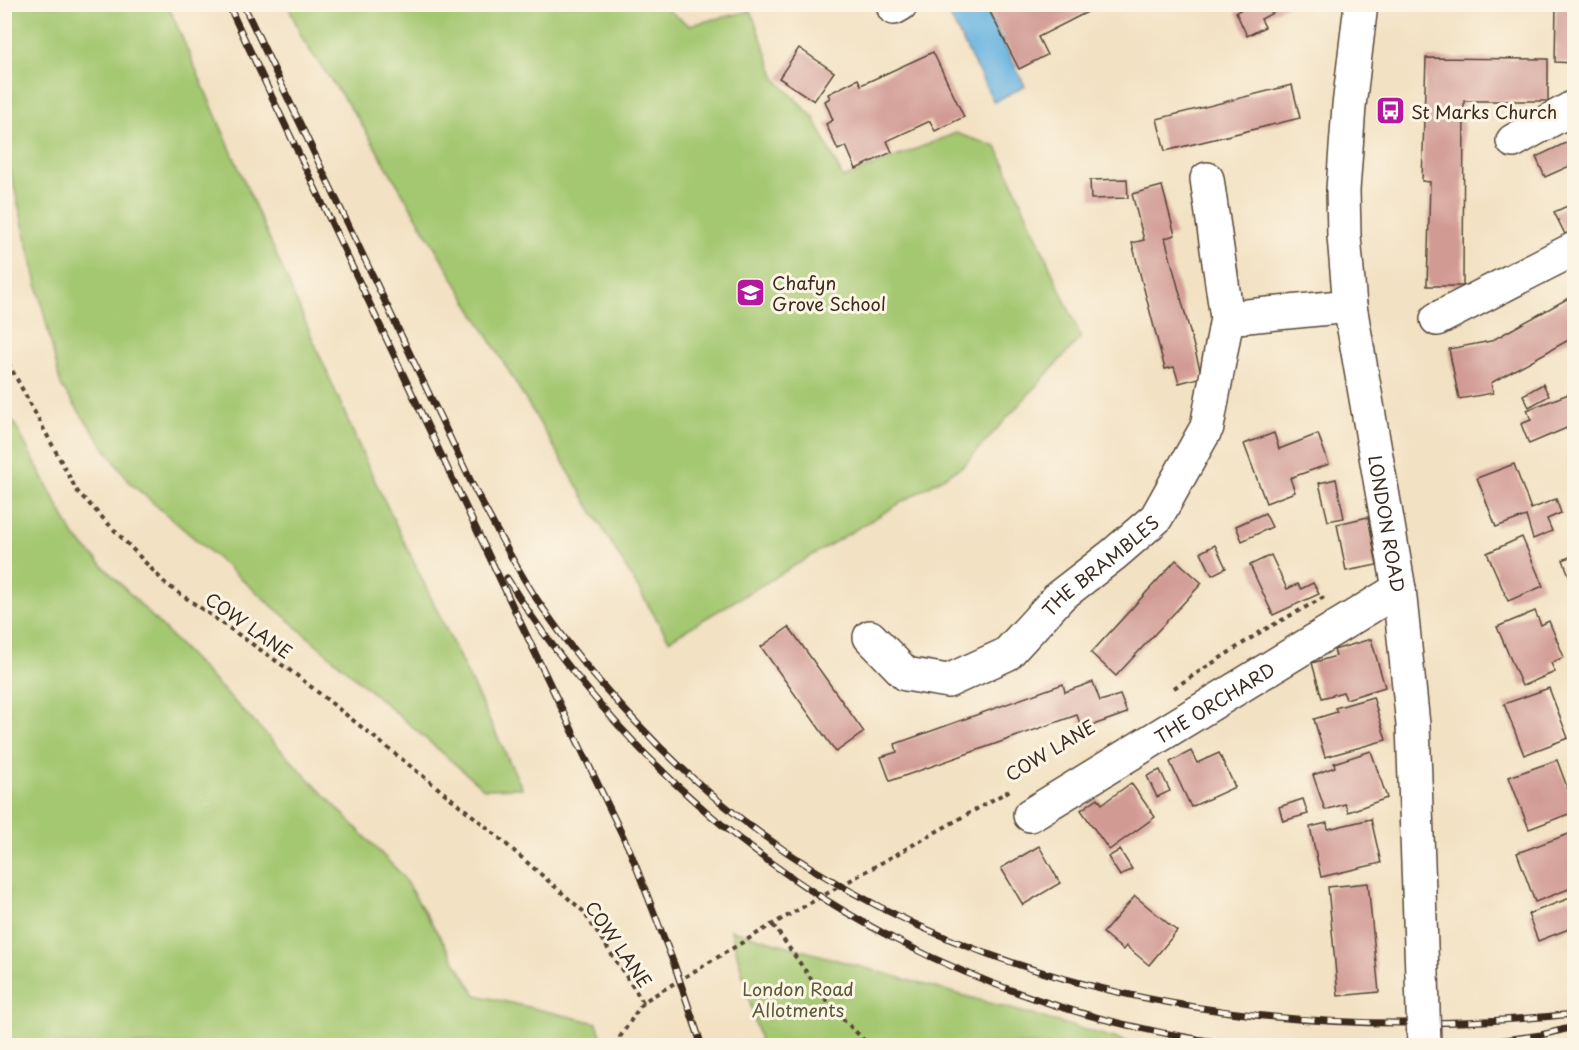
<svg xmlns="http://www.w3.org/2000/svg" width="1579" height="1050" viewBox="0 0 1579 1050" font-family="'Playpen Sans',sans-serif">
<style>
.green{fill:#a4c771;stroke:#707848;stroke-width:1.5}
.water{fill:#68b3e1;stroke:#526e80;stroke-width:1.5}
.building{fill:#d19b94}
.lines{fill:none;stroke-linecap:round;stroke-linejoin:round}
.minor-casing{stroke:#564537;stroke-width:36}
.highway-casing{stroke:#564537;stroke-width:36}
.path{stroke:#564537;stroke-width:4;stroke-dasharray:4.5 4.5;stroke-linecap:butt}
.minor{stroke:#fff;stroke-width:33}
.highway{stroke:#fff;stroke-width:33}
.rail-casing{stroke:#3b2a1e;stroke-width:7}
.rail{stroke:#fcf5e5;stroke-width:4.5;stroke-dasharray:14;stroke-linecap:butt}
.highway-bridge-casing{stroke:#564537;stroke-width:36;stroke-linecap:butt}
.highway-bridge{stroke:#fff;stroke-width:33}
.labels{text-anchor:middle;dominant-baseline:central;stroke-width:6;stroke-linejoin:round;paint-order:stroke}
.poi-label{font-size:18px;fill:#3b2a1e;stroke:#fcf5e5;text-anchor:start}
.street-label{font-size:18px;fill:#3b2a1e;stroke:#fcf5e5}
.park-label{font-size:18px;fill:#5a5937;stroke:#fcf5e5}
</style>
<rect width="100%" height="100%" fill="#fcf5e5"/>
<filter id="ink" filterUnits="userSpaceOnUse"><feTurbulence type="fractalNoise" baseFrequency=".0167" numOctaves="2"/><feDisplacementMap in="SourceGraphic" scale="12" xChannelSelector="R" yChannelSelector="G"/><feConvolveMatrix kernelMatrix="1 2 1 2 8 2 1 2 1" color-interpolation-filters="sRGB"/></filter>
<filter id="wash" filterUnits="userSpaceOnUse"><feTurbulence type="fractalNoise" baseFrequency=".008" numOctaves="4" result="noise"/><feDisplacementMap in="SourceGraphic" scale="24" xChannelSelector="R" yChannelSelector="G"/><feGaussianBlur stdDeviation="1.35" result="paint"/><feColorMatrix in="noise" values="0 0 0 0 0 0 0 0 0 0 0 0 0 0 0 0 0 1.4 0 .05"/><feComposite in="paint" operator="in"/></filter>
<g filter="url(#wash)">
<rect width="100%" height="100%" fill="#f2e1c2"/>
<g class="green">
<polygon points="4,5 168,5 366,462 522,788 484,789 129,482 61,386 5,148"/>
<polygon points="288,5 661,5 689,25 751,11 776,79 814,118 843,178 956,133 997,147 1081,337 963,466 669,640 359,120 304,42"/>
<polygon points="4,404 74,536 401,874 476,995 597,1023 604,1045 5,1045"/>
<polygon points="731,930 1139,1045 761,1045"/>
</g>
<polygon class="water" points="954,5 984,5 1025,86 994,102 946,9"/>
<g id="blocks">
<g class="building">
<polygon points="986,4 1022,4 1023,8 1030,4 1103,4 1038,37 1047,55 1019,69"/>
<polygon points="1252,4 1290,4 1261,19 1265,27 1247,36 1236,12"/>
<polygon points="1556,4 1574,4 1574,63 1555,62"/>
<polygon points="799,48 834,72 814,101 779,78"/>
<polygon points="933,52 964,117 935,131 930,121 887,141 892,152 856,169 846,146 838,150 826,124 833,120 825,101 830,98 828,94 858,79 861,85"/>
<polygon points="1426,58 1548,59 1548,101 1464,101 1463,286 1427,286 1430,182 1422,181"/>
<polygon points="1292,85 1300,118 1165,151 1157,119"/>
<polygon points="1574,139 1574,164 1545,177 1536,157"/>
<polygon points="1127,179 1128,198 1091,199 1090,180"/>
<polygon points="1162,186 1175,235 1165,238 1202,377 1179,383 1174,367 1165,369 1132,243 1144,240 1132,194"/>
<polygon points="1574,203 1574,242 1570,244 1554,212"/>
<polygon points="1574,295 1574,337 1491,383 1493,393 1459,399 1449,349 1491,341"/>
<polygon points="1543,384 1549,396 1529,407 1523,395"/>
<polygon points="1571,393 1574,403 1574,425 1529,444 1521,424 1531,420 1527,410"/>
<polygon points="1274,433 1279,449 1318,434 1329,464 1290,478 1295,492 1266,503 1244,444"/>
<polygon points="1514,464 1531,509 1556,499 1561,513 1547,519 1552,531 1533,539 1526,516 1496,527 1477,478"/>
<polygon points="1336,479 1344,518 1328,521 1319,483"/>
<polygon points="1265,513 1272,527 1242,541 1236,526"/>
<polygon points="1368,517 1377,565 1346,571 1337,524"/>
<polygon points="1522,537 1543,586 1508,601 1487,553"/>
<polygon points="1215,545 1226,568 1212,575 1201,552"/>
<polygon points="1271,555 1287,589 1298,584 1301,589 1313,583 1319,594 1273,615 1250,565"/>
<polygon points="1574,555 1574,588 1563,560"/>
<polygon points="1176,560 1202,583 1116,676 1091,653"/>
<polygon points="1535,611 1541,625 1549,621 1564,657 1551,663 1555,672 1522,686 1497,627"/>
<polygon points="789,627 864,732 836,752 761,647"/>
<polygon points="1371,639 1385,687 1346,699 1343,692 1322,698 1312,663 1336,656 1334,650"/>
<polygon points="1093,682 1100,701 1120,695 1127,713 1082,729 1077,715 890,781 881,757 897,752 895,744 1063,684 1065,692"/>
<polygon points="1549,688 1568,738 1524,755 1504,704"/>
<polygon points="1373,697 1386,740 1325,757 1314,719 1337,712 1335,708"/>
<polygon points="1191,751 1197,763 1219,753 1235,787 1191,807 1170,762"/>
<polygon points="1371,751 1387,798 1348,812 1345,804 1325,810 1313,775 1335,767 1334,763"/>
<polygon points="1557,760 1574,806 1574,812 1529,829 1509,777"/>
<polygon points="1160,770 1170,791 1157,797 1147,776"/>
<polygon points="1131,783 1155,817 1109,850 1081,810 1098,798 1102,804"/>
<polygon points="1303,799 1308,814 1283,821 1279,807"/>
<polygon points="1371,819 1381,863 1321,877 1310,827 1327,823 1328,829"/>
<polygon points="1574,832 1574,887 1535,902 1517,853"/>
<polygon points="1039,846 1060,883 1023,905 1001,868"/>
<polygon points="1120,850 1132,869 1120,876 1108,857"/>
<polygon points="1368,883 1379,992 1338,996 1328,887"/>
<polygon points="1135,896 1177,931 1149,965 1126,946 1123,950 1103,933"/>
<polygon points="1570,898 1574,909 1574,927 1538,941 1528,914"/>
</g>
</g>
</g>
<g filter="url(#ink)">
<use href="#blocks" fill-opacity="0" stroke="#564537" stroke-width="1.5"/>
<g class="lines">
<defs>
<g id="minor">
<polyline points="894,8 901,4"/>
<polyline points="1513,141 1574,107"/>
<polyline points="1227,318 1350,306"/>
<polyline points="1437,319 1574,249"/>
<path id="s1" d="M870,637L906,674L948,681L1007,654L1060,596L1113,555L1156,518L1207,427L1227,318L1207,179"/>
<path id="s2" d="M1030,815L1399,589"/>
</g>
<g id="highway">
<path id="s3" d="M1361,4L1349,106L1343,190L1344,236L1350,306L1399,589L1413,725L1422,974"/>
</g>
</defs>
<use href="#minor" class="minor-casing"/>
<use href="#highway" class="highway-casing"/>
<g class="path">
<polyline points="4,355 77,491 166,584 295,674 483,824 583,911 643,1002 773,924 1012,789"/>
<polyline points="1174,688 1262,631 1326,596"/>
<polyline points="773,925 831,1007 870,1046"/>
<polyline points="623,1046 620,1037 643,1002"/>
</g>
<use href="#minor" class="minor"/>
<use href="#highway" class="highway"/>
<defs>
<g id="rail">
<polyline points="228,4 515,611 630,851 674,964 702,1046"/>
<path d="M243,4L474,488C494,525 513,563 536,598C565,642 599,683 635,721C875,982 1229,1050 1574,1014"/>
<path d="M507,578C539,631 578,680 619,726C783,908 1002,1016 1244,1046"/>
<polyline points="1461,1046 1541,1035 1574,1027"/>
</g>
</defs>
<use href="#rail" class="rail-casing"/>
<use href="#rail" class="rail"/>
<defs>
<polyline id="highway-bridge" points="1422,974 1424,1046"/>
</defs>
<use href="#highway-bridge" class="highway-bridge-casing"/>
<use href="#highway-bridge" class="highway-bridge"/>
</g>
</g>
<defs>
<symbol id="bus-square" viewBox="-11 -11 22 22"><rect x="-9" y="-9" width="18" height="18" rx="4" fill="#b5179e" stroke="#fcf5e5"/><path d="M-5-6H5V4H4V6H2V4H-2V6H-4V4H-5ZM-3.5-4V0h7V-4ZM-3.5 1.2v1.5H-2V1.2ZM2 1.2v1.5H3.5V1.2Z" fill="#fff"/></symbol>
<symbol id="school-square" viewBox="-11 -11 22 22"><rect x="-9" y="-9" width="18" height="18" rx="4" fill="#b5179e" stroke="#fcf5e5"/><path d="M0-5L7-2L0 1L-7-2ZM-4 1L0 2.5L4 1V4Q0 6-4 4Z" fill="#fff"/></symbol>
</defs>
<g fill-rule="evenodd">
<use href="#bus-square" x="1374" y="94" width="33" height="33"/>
<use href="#school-square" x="734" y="276" width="33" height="33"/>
</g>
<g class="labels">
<g class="poi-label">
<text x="1411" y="111">St Marks Church</text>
<text x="772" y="282">Chafyn<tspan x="772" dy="21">Grove School</tspan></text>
</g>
<g class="street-label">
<text stroke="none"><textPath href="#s3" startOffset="524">LONDON ROAD</textPath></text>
<text stroke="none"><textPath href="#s1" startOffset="288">THE BRAMBLES</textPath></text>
<text transform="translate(249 625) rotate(35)">COW LANE</text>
<text stroke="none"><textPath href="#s2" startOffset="216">THE ORCHARD</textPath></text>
<text transform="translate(1050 750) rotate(-31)">COW LANE</text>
<text transform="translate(619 944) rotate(55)">COW LANE</text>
</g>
<g class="park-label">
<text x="798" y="988">London Road<tspan x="798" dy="21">Allotments</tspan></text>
</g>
</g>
<rect width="1579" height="1050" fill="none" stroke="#fcf5e5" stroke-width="24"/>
</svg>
